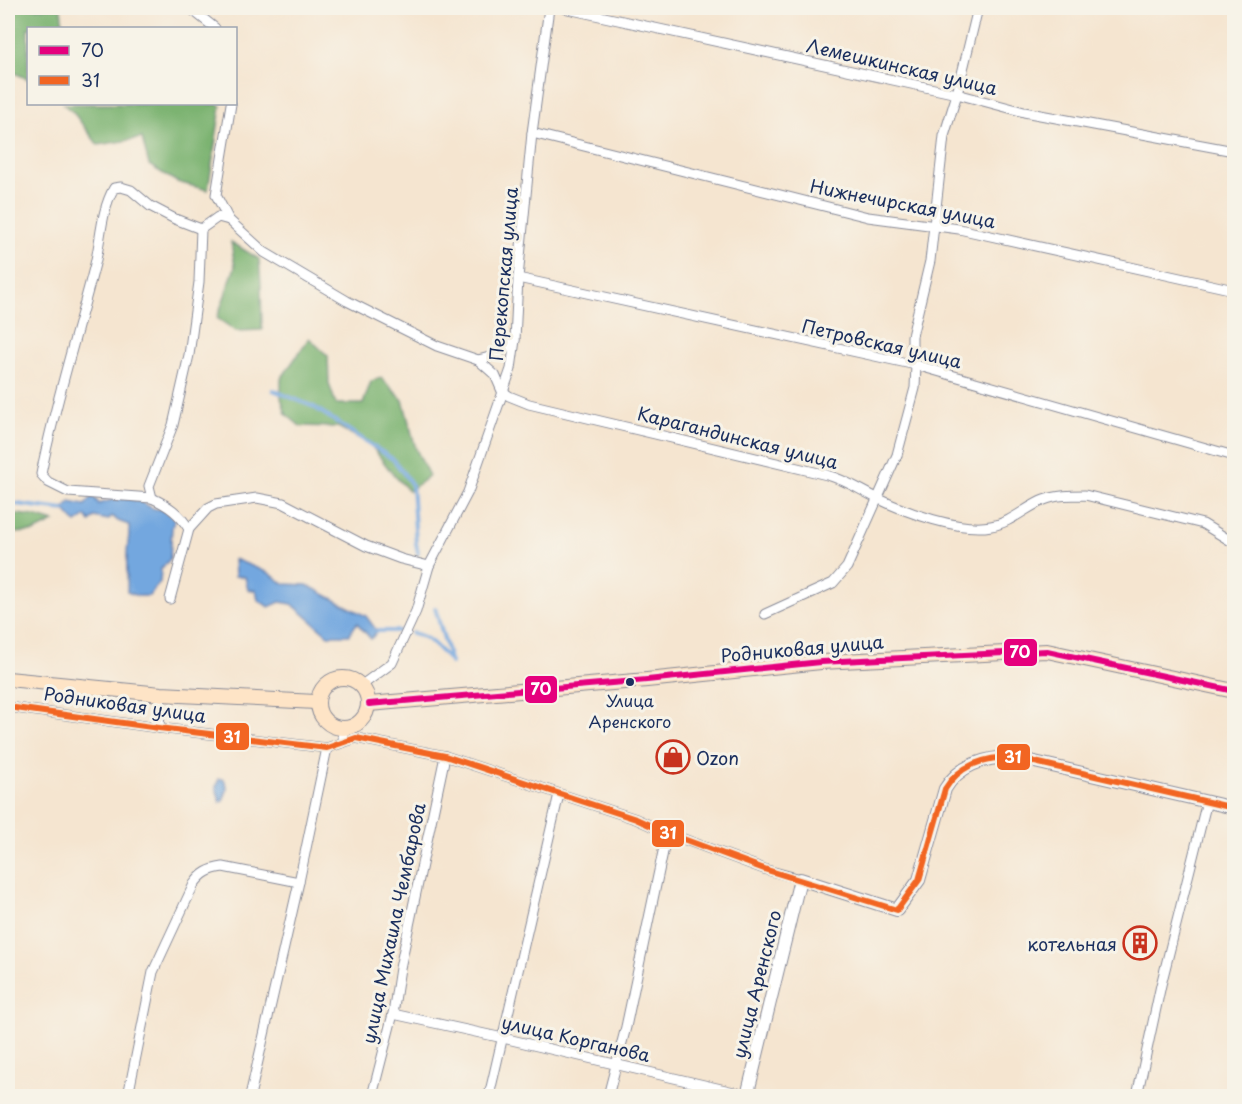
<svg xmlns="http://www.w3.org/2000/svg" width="1242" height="1104" viewBox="0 0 1242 1104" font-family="'Playpen Sans',sans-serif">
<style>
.forest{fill:#7cb371;stroke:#4c7168;stroke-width:1.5}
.water{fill:#73a7df;stroke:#476b9e;stroke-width:1.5}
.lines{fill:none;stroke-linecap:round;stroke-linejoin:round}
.stream{stroke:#73a7df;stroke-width:4}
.minor-casing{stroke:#888a97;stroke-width:11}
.tertiary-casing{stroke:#888a97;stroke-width:14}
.secondary-casing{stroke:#888a97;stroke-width:16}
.minor{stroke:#fff;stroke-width:9}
.tertiary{stroke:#fff;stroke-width:12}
.secondary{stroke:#fee4c6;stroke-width:14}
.bus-1-casing{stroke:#f7f3e8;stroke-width:10}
.bus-2-casing{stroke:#f7f3e8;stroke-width:10}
.bus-1{stroke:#e5007d;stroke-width:6}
.bus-2{stroke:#f26522;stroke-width:6}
.bus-dot{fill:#1b2f5e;stroke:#f7f3e8;stroke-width:2}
.labels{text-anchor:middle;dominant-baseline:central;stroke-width:6;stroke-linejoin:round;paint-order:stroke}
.bus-label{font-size:16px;fill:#1b2f5e;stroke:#f7f3e8}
.street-label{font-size:18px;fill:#1b2f5e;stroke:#f7f3e8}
.poi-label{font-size:18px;fill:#1b2f5e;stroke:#f7f3e8;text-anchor:start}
.line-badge{stroke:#f7f3e8;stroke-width:2}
.badge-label{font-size:16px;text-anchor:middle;font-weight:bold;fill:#fff}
</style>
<rect width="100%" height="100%" fill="#f7f3e8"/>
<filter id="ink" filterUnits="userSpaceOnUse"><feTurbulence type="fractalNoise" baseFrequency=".0167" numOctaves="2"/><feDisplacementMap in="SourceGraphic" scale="12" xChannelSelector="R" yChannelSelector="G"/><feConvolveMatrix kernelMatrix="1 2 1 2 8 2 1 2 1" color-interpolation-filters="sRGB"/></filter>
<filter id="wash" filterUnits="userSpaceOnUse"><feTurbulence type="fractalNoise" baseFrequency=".008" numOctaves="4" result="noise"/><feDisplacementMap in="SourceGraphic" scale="24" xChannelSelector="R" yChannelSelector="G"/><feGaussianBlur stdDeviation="1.35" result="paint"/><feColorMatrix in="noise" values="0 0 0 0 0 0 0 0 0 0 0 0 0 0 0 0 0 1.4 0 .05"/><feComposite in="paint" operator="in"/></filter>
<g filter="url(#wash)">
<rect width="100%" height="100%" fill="#f5e5d0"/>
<g class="forest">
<polygon points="8,8 61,8 63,28 28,28 28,79 8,70"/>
<polygon points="63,104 216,104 221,106 208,190 177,182 149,165 142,138 98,145 73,112"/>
<polygon points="231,242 259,259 261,284 262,330 236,331 217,318 235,267"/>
<polygon points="309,338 328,356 329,384 336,404 363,404 371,381 381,378 403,400 416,449 429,476 409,491 392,473 370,444 338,427 300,426 286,414 281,398 281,379"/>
<polygon points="8,513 35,516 54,522 34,532 8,533"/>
</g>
<g class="water">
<path d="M93,496L99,504C110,500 122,497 134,500C145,502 151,511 162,509L175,519L172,527L170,559L161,569L160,582L149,596H138L127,592C128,579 126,568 127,556C127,545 130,536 129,525L118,521L112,516L108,520L94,517L90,522L86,516L76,523L64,510L70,502L85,505Z"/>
<polygon points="234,559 269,573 284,584 307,585 366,616 377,631 371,639 357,623 349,635 328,635 292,604 280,602 269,607 258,600 256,590 248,590 245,577 235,576"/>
<path d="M219,779H223C230,786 226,792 223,801L220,802L216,787Z"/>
</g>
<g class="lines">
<g class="stream">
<polyline points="273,390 314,407 394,460 412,485 416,543 418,553"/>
<polyline points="8,503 64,510"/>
<polyline points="435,608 451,663"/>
<polyline points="377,631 399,631"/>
<path d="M412,633C430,636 439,650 451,662"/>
</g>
</g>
</g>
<g filter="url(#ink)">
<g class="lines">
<defs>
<g id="minor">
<polyline points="190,8 215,28"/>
<polyline points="563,8 957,94 1024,112 1234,151"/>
<polyline points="532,133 868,217 959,229 1234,290"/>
<polyline points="229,220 216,195 231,104"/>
<polyline points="518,278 916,365 1234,456"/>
<polyline points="478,360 497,355 515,340"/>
<path d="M152,498L68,492L48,482L41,474C55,403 77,334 95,264C101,240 101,210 114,188L121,187L131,190L150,206L175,219L201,229L218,217L229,220L264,252L347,301L437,346L478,360L495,375L502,391L509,396L529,404L827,475C846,480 860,490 877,498C905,512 960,532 991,526C1011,523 1026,507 1044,500C1057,495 1071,495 1085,495L1203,524L1234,543"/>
<path d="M189,529C179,513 169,506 152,498L149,486L173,425L189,355L199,282L201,229"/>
<polyline points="170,599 189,529 208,508 216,504 257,498 283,503 366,546 401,559 429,566"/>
<polyline points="765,614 833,583 847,567 897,455 915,388 916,365 912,354 912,336 930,261 944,136 957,94 978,8"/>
<polyline points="362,685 392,663 416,611 429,566 468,492 511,369 515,340 518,278 532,133 549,8"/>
<polyline points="8,707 159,728 327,748 356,738 445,756 636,819 667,833 767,870 800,879"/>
<polyline points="159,728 161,694"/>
<polyline points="342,730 344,742"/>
<polyline points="393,1014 503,1038 751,1096"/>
<path d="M128,1096L153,972L194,884C202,873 209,869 223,867L299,882L327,748"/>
<polyline points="250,1096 299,882"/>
<polyline points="372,1096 393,1014 400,968 445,756"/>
<polyline points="489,1096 559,794"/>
<polyline points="608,1096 626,1027 667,833"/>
<polyline points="1137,1096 1161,985 1207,801"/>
</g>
<path id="tertiary" d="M747,1096L800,879L897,910L919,880L945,789C959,765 986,757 1013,757L1234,808"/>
<g id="secondary">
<circle cx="343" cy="703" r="25"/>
<polyline points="8,679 161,694 316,702"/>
<polyline points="369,704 647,680 821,662 1047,651 1234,691"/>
</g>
</defs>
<use href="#minor" class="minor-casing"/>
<use href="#tertiary" class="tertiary-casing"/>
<use href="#secondary" class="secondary-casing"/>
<use href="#minor" class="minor"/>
<use href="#tertiary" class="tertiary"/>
<use href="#secondary" class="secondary"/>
<defs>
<polyline id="bus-1" points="369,704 647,680 821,662 1047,651 1234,691"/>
<path id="bus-2" d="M8,707L159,728L327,748L356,738L445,756L636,819L667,833L767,870L897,910L919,880L945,789C959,765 986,757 1013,757L1234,808"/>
</defs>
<use href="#bus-1" class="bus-1-casing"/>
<use href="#bus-2" class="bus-2-casing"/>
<use href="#bus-1" class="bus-1"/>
<use href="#bus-2" class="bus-2"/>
</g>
</g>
<defs>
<symbol id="shop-ring" viewBox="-11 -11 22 22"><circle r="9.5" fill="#f7f3e8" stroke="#c8321e" stroke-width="1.5"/><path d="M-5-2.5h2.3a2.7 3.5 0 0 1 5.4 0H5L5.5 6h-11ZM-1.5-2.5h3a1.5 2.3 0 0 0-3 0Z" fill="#c8321e"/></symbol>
<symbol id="building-ring" viewBox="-11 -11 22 22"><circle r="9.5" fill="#f7f3e8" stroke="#c8321e" stroke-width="1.5"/><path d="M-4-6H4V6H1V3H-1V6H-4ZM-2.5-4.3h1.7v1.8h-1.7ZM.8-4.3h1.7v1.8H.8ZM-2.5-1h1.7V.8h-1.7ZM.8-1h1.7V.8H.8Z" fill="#c8321e"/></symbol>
</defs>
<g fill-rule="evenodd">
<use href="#shop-ring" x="654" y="738" width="38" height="38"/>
<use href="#building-ring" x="1121" y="924" width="38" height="38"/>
</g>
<circle class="bus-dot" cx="630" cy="682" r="5"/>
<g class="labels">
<g class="bus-label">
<text x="630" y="700">Улица<tspan x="630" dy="21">Аренского</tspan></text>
</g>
<g class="street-label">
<text transform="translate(902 66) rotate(13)">Лемешкинская улица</text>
<text transform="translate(903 203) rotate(11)">Нижнечирская улица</text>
<text transform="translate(503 274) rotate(-85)">Перекопская улица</text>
<text transform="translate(882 343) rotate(13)">Петровская улица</text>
<text transform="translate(738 437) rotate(14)">Карагандинская улица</text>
<text transform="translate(802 648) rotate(-5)">Родниковая улица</text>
<text transform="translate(125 704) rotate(8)">Родниковая улица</text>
<text transform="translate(393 923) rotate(-78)">улица Михаила Чембарова</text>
<text transform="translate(756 984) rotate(-76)">улица Аренского</text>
<text transform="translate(576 1038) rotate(13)">улица Корганова</text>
</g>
<g class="poi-label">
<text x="696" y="757">Ozon</text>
<text x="1117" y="943" text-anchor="end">котельная</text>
</g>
</g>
<g class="line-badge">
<rect x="1003" y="638" width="35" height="29" rx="6" fill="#e5007d"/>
<rect x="524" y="675" width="34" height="29" rx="6" fill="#e5007d"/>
<rect x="215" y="722" width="35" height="29" rx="6" fill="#f26522"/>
<rect x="996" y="743" width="35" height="28" rx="6" fill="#f26522"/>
<rect x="651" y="819" width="34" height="29" rx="6" fill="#f26522"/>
</g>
<g class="badge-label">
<text x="1020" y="658">70</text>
<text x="541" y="695">70</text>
<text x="232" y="743">31</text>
<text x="1013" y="763">31</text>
<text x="668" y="839">31</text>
</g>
<rect width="1242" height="1104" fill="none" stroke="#f7f3e8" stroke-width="30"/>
<rect x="27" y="27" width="210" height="78" fill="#f7f3e8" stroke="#9fa5b1" stroke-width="1.5"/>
<rect x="39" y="46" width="30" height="9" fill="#e5007d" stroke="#9fa5b1" stroke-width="1.5"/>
<text x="81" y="57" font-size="18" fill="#1b2f5e">70</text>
<rect x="39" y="76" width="30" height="9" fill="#f26522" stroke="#9fa5b1" stroke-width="1.5"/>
<text x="81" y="87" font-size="18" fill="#1b2f5e">31</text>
</svg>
